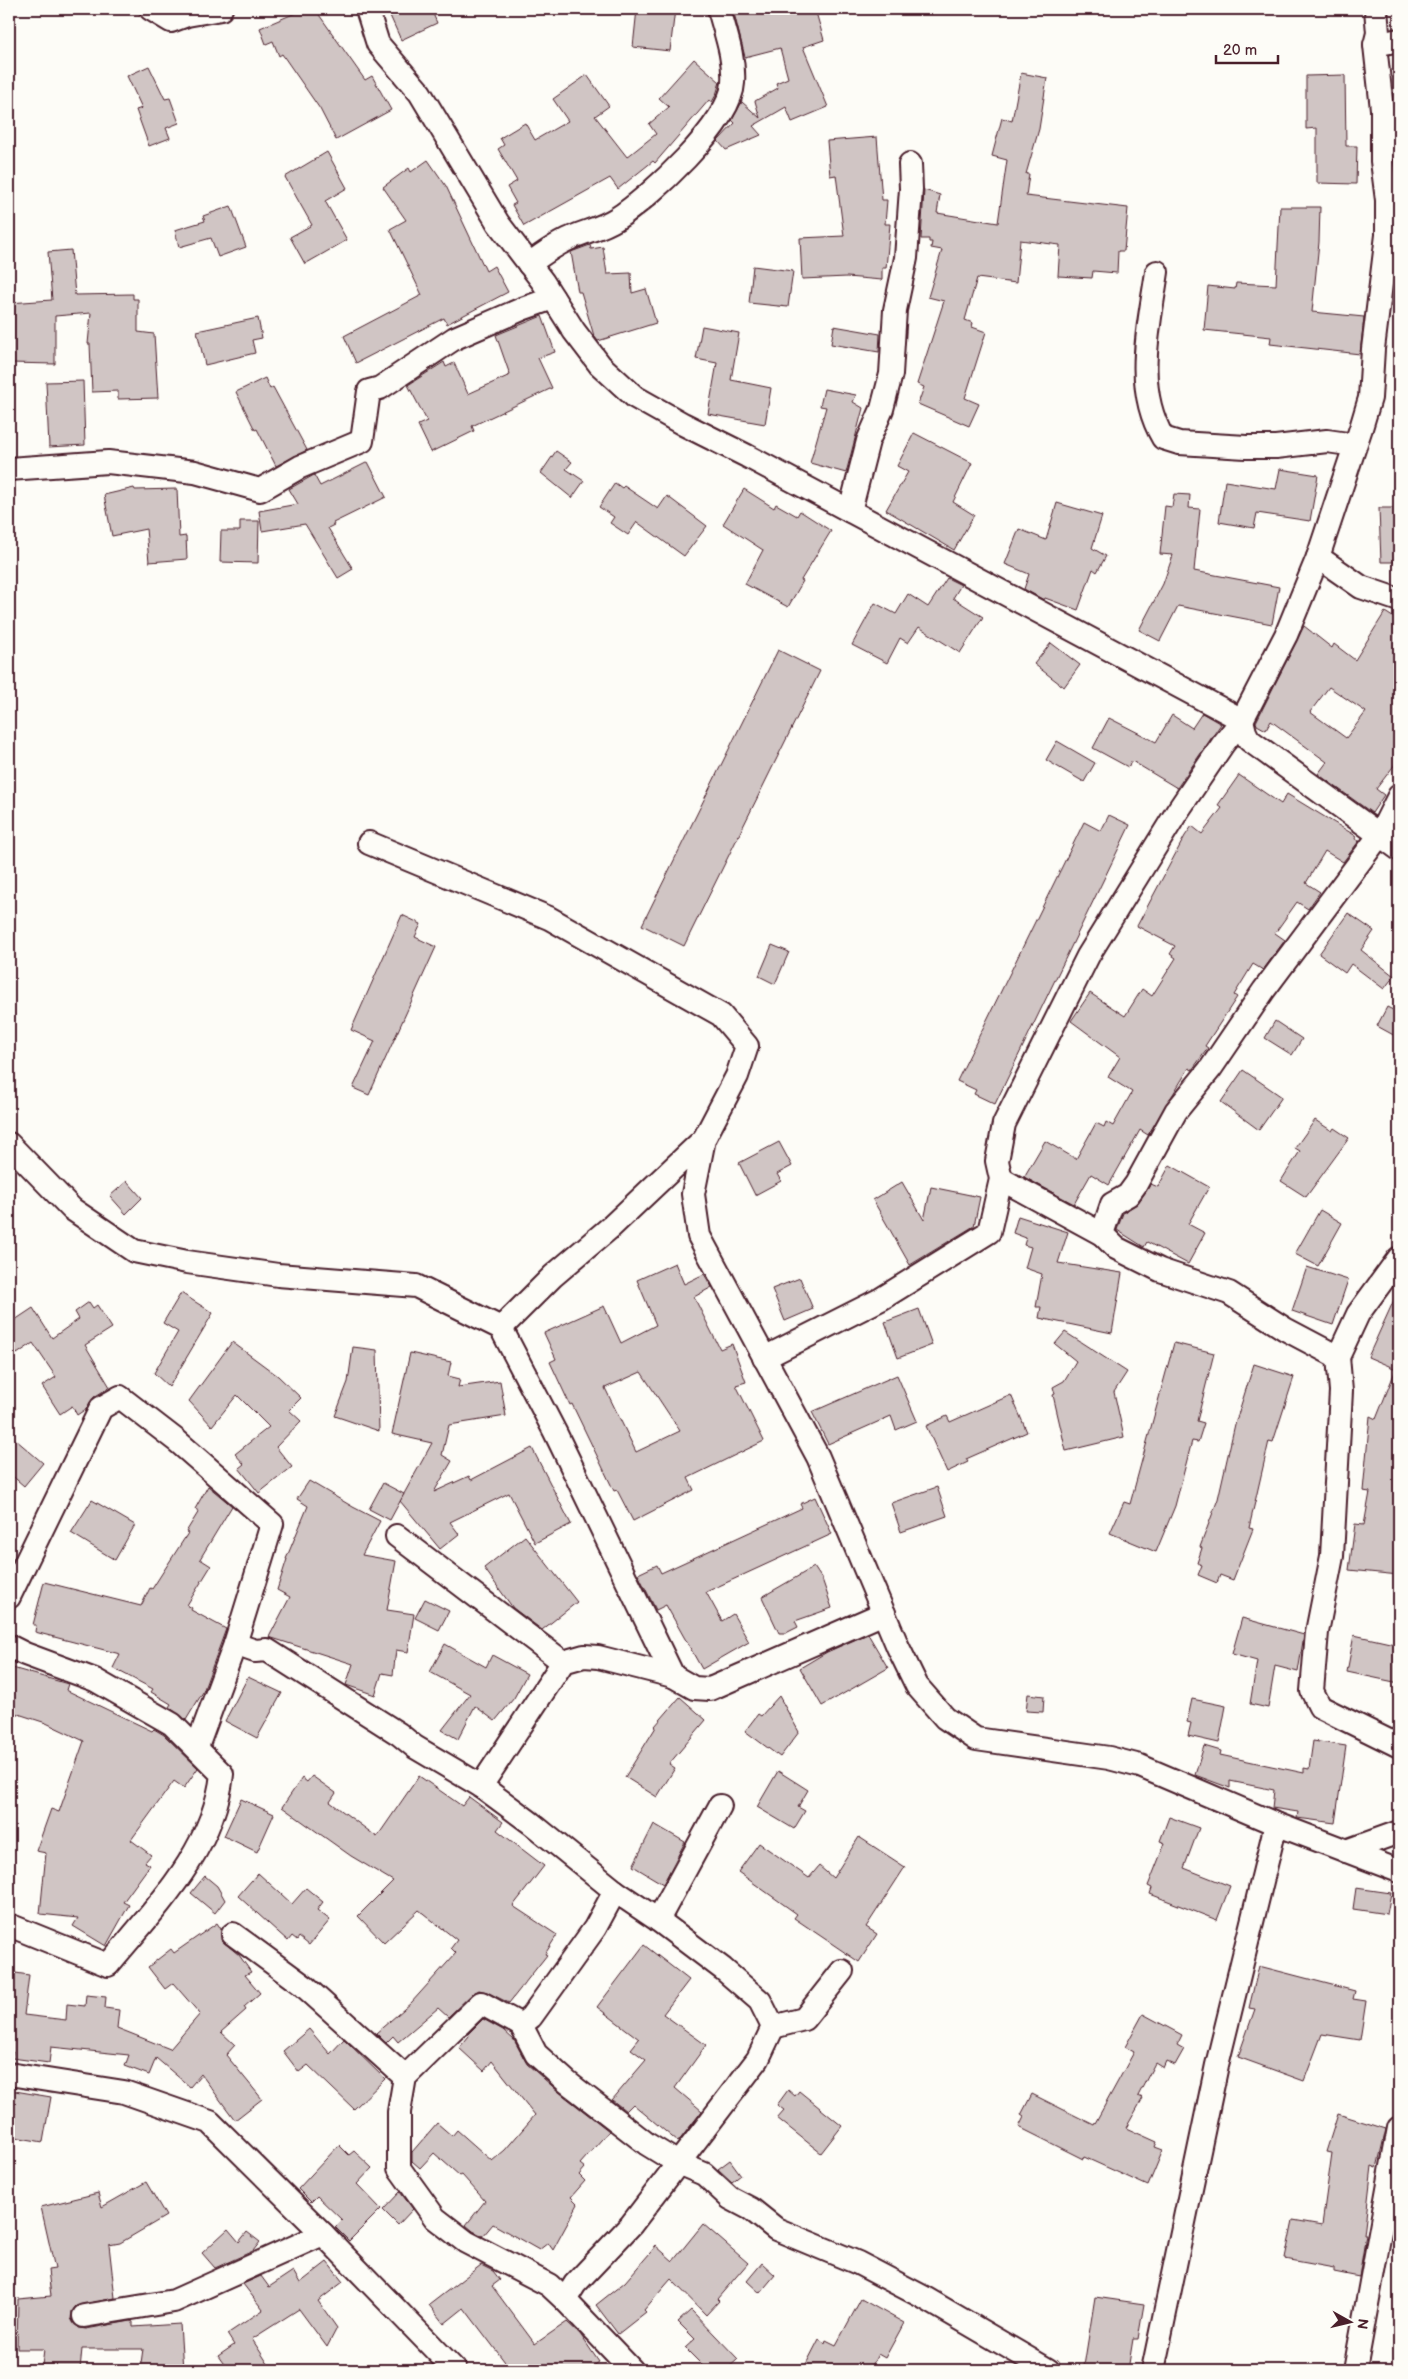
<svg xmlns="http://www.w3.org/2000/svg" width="1408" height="2379" viewBox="0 0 1408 2379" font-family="'Balsamiq Sans',sans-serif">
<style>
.building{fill:#d0c5c4;stroke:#4a1f2b;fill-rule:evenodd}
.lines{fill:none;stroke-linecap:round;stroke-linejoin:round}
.minor-casing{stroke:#4a1f2b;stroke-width:26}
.minor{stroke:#fdfcf7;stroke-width:22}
</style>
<rect width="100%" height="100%" fill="#fdfcf7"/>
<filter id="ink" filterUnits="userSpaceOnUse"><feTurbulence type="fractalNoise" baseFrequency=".02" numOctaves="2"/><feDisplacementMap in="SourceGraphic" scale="10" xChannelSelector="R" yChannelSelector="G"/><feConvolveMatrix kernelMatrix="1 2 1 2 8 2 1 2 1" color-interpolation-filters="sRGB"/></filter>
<g filter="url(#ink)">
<g class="building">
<polygon points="305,9 315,9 365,80 372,76 391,110 336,140 320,109 282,54 279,56 273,41 266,44 260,28"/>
<polygon points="387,9 431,9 437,23 401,40"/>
<polygon points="637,9 675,9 670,51 633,47"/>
<polygon points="733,9 815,9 824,40 803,47 828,107 792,122 786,107 753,126 761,135 726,150 718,141 735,123 732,120 742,102 760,118 755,101 778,88 776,83 788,78 780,48 745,57"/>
<polygon points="694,59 720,82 716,95 712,102 709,100 655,163 653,161 618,189 610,178 524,226 512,205 516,203 507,187 517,181 498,149 504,145 500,138 525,123 535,140 568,121 553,99 587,75 609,106 595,116 627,157 656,134 649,124 669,107 659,98"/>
<polygon points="149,66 165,99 170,98 179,123 166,128 170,138 149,146 136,110 142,108 127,76"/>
<polygon points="1021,73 1047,78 1039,129 1026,174 1029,174 1026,196 1128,208 1124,251 1118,251 1117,273 1093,271 1092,278 1058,276 1060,245 1020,240 1016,283 977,278 965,320 973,323 972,327 986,332 965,398 979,404 969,426 918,404 924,387 917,384 944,301 928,297 942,250 931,248 932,242 929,242 929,239 921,239 924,190 940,195 937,213 998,223 1007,160 992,156 1002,118 1012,121"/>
<polygon points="1345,75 1346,146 1357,146 1356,184 1317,183 1317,128 1306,129 1306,76"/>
<polygon points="877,137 882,200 887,200 885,224 890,224 886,268 882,268 882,280 847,277 802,279 800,238 844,236 836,175 830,176 827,141"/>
<polygon points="327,152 347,188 325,201 347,240 305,264 290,237 312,225 285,177"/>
<polygon points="428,160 446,186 486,271 494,266 508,292 447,324 444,318 356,363 344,336 422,295 390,229 406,220 383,187 409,168 411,172"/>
<polygon points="231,206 246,247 218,257 211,238 179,247 175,230 205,221 203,216"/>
<polygon points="1280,207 1320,207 1319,242 1312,312 1364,317 1360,354 1270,344 1271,337 1204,330 1208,286 1235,289 1236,283 1276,285"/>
<polygon points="590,245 591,249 603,247 607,274 631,273 632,293 646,289 656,323 598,341 594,336 581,292 578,292 571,252"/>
<polygon points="71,250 75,295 133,294 133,299 138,299 138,332 154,334 158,398 118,399 118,391 92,392 90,344 88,344 91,313 55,316 55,364 9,363 9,303 52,300 48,252"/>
<polygon points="753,266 793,271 788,307 749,303"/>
<polygon points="542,316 555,352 538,358 552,388 472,426 474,431 431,452 418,425 427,421 408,385 444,362 446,367 454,363 468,394 510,375 496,335"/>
<polygon points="258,318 262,338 252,340 255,353 205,365 197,331"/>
<polygon points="702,326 739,333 731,380 771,388 765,424 708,414 717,363 696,359"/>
<polygon points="834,326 880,334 879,352 831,344"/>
<polygon points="265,378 270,389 273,387 307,450 276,466 257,429 255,430 236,392"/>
<polygon points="83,381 85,445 49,447 46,382"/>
<polygon points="824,389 856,395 853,402 863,408 846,473 810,463 826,407 820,406"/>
<polygon points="914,433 972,463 953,502 974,515 954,550 886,510 908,472 897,466"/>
<polygon points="556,451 572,462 566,469 584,481 572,498 541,473"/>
<polygon points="368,462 386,497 333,523 334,525 328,528 353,569 338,578 305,524 262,531 259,511 298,504 289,489 314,475 320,486"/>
<polygon points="1280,469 1318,475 1310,521 1257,513 1254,528 1219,522 1225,481 1276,489"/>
<polygon points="615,483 622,488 624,486 658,509 667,496 707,526 684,556 637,522 628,535 610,523 614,517 599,507"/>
<polygon points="134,488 135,490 177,489 179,537 186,536 187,559 149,562 146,529 112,536 104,495"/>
<polygon points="744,489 774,508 776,504 797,516 800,511 831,531 801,580 803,581 788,607 745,584 763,550 723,524"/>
<polygon points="1174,494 1190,495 1189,508 1200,509 1194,571 1279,587 1272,624 1178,606 1160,641 1139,630 1163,584 1173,555 1160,554 1165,506 1172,507"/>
<polygon points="1057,503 1102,516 1092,548 1106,556 1097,572 1093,569 1078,610 1045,598 1044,600 1024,589 1029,574 1005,564 1019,529 1046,540"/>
<polygon points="1379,508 1399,508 1399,562 1381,562"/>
<polygon points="240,521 259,521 258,563 220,562 221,531 240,531"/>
<polygon points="947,578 961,585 953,598 983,617 960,653 919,627 908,643 900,638 887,663 852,645 875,603 896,614 908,594 928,607"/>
<path d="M1385,612L1399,621V759L1376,789L1384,795L1372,813L1318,774L1327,762L1271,721L1266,730L1257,725L1256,722L1304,626L1332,648L1334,644L1355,660ZM1329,687L1366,712L1346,738L1310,712Z"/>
<polygon points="1051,643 1080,665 1064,687 1034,664"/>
<polygon points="778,650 820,671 684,946 642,925"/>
<polygon points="1202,713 1221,724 1177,788 1132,761 1128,767 1093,748 1109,718 1156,742 1172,715 1192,728"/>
<polygon points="1057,741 1095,763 1084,782 1046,760"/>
<polygon points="1239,775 1281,804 1287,794 1356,836 1355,839 1359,841 1343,862 1325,851 1306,883 1320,892 1317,896 1308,909 1297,902 1275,933 1285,940 1263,970 1253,964 1234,995 1237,997 1205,1046 1208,1048 1192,1070 1189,1068 1148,1135 1140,1130 1109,1185 1091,1174 1074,1204 1024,1177 1045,1141 1076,1159 1096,1123 1104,1127 1106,1122 1113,1126 1132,1092 1108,1077 1120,1057 1071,1021 1090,993 1125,1016 1142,989 1152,996 1176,958 1170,954 1175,946 1137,926 1185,836 1192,826 1202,834 1222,808 1218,805"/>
<polygon points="1109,815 1130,825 995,1104 974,1094 976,1090 957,1081 1084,822 1101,831"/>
<polygon points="1348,913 1374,931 1361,950 1394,976 1384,989 1351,964 1345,973 1319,954"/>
<polygon points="402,915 421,924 415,937 436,947 369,1095 353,1088 375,1041 351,1030"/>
<polygon points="772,945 789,952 775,984 759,976"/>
<polygon points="1387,1007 1399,1013 1399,1038 1377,1026"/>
<polygon points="1275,1021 1302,1039 1292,1055 1265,1038"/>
<polygon points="1243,1070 1282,1097 1259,1130 1221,1102"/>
<polygon points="1315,1120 1332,1131 1334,1128 1349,1138 1306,1197 1281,1181 1300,1151 1295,1148"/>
<polygon points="779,1142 792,1166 777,1174 781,1181 755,1195 739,1163"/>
<polygon points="1170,1165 1209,1187 1188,1224 1205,1233 1188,1264 1147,1242 1144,1247 1117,1230 1123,1213 1138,1203 1151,1184 1158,1187"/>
<polygon points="127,1181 142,1198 126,1214 110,1196"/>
<polygon points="902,1182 924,1220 931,1187 980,1197 974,1226 910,1265 873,1200"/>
<polygon points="1320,1210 1342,1223 1318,1266 1295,1254"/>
<polygon points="1018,1216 1068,1232 1058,1263 1122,1273 1112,1333 1039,1318 1041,1307 1036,1307 1042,1274 1025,1268 1031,1247 1024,1245 1026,1238 1013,1233"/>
<path d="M675,1263L684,1284L704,1274L712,1287L694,1297L720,1349L732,1344L746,1382L736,1385L764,1441L688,1478L694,1490L633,1521L617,1490L614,1491L572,1404L570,1405L550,1362L556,1359L544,1333L604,1306L621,1343L656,1325L637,1280ZM641,1372L680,1431L636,1452L605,1388Z"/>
<polygon points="1307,1267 1348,1280 1333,1325 1292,1311"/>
<polygon points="800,1278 813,1309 785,1321 772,1289"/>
<polygon points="1399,1289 1399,1575 1349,1570 1355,1524 1364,1525 1370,1492 1363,1491 1370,1416 1376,1419 1396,1369 1368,1357"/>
<polygon points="181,1293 213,1313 169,1387 154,1373 178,1332 163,1323"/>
<polygon points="89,1302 93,1308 97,1305 112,1328 85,1345 110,1387 94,1397 86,1409 77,1415 72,1406 60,1414 42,1386 56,1377 33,1343 17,1354 9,1341 9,1324 33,1308 52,1338 79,1319 75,1312"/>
<polygon points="919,1309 932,1345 898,1358 885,1322"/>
<polygon points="1065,1332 1127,1372 1114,1392 1124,1437 1066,1451 1053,1395 1055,1394 1053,1387 1064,1381 1076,1361 1055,1344"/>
<polygon points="232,1342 278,1376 301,1398 289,1410 301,1421 276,1447 292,1467 259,1493 239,1468 244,1464 235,1454 269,1427 237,1395 212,1426 189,1401"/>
<polygon points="1174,1343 1214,1353 1197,1421 1204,1423 1198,1442 1192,1441 1175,1506 1156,1552 1110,1533 1124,1502 1130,1504"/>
<polygon points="353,1347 377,1350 379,1431 335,1416 348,1382"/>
<polygon points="410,1353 451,1362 448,1376 460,1379 458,1387 500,1381 506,1416 449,1425 442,1455 452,1461 434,1492 469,1476 471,1480 532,1448 571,1524 535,1543 509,1493 450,1522 459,1534 440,1549 400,1501 432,1443 392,1434"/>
<polygon points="1254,1364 1294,1377 1273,1442 1269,1441 1249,1528 1253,1529 1233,1580 1220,1575 1217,1583 1198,1575 1202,1565 1197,1563 1202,1548 1200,1547 1218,1499 1235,1424"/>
<polygon points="897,1375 917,1421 896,1430 891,1416 828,1444 812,1412"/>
<polygon points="1011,1395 1027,1432 966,1459 968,1462 947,1472 926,1426 947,1416 950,1422"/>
<polygon points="9,1434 43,1463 24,1486 9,1473"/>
<polygon points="309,1481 353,1507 380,1521 362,1555 396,1561 387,1610 414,1614 408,1652 396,1650 393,1675 382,1673 375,1695 346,1685 353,1664 269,1637 290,1597 277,1590 287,1559 286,1559 308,1506 297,1499"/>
<polygon points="383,1483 404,1494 390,1520 369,1509"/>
<polygon points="208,1486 232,1506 200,1559 211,1566 187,1605 192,1608 191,1610 226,1629 203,1692 186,1720 169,1707 171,1704 151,1692 153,1689 113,1668 120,1654 35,1632 36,1625 33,1625 44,1582 141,1606 150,1588 152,1589 188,1533 186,1532 199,1511 195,1509"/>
<polygon points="937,1487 947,1516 901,1532 891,1503"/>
<polygon points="815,1497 832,1534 706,1592 722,1621 733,1614 749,1642 702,1669 666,1605 656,1610 638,1574 657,1565 661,1573 802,1508 800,1504"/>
<polygon points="92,1500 135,1525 115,1560 71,1533"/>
<polygon points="525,1536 577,1602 542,1630 513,1608 484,1568"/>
<polygon points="814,1567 822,1579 832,1608 795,1621 798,1627 786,1633 779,1633 762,1597"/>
<polygon points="425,1599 449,1611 439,1630 415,1618"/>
<polygon points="1242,1618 1304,1635 1298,1672 1275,1666 1268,1708 1250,1704 1257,1661 1232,1654"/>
<polygon points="868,1634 888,1668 822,1706 800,1668 827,1652"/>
<polygon points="1354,1635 1399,1645 1399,1683 1347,1672"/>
<polygon points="445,1644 486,1667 492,1655 527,1674 514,1698 495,1721 475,1706 458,1739 442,1730 470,1694 430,1672"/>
<polygon points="9,1667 68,1684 66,1690 152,1731 154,1729 164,1735 198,1768 184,1788 174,1781 131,1840 151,1855 145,1862 150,1865 123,1902 129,1905 106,1946 73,1926 78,1918 40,1914 46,1853 36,1851 51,1809 59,1812 84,1741 46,1723 9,1711"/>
<polygon points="248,1677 282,1693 257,1738 225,1721"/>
<polygon points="1028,1694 1044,1696 1043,1712 1026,1711"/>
<polygon points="779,1696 799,1732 780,1757 745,1731 758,1714 761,1716"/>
<polygon points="680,1697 706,1720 669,1764 675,1768 657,1797 625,1777 656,1727 655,1726"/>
<polygon points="1192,1699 1226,1706 1219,1743 1188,1736 1191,1723 1187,1722"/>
<polygon points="1313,1741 1346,1746 1335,1823 1297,1818 1298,1812 1272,1808 1274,1790 1230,1781 1230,1788 1195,1775 1204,1746 1221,1751 1220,1755 1304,1773 1304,1768 1309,1769"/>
<polygon points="778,1771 808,1790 798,1807 805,1811 794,1829 757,1807"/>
<polygon points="312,1776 336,1793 330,1802 377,1837 419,1776 462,1806 469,1797 503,1822 497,1830 544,1866 513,1906 557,1935 545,1954 547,1955 509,2003 487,1992 479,1990 472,1994 448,2017 438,2008 398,2042 393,2036 386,2043 376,2033 411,2003 456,1953 451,1948 457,1940 419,1910 384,1943 358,1916 393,1881 351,1856 282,1807 302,1778 307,1782"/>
<polygon points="241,1799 274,1814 257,1852 224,1836"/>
<polygon points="1169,1817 1199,1828 1184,1868 1230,1886 1217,1920 1150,1894 1152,1888 1148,1886 1165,1843 1160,1841"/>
<polygon points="654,1824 685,1842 663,1884 633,1866"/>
<polygon points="859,1837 905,1867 866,1927 877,1934 859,1962 794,1918 797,1914 738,1872 759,1843 809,1878 819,1866 833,1878"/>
<polygon points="258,1873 292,1904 306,1888 323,1902 317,1910 330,1920 309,1945 299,1937 297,1940 292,1936 288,1941 238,1896"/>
<polygon points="205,1876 217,1886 225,1900 215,1913 191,1893"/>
<polygon points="1356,1888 1391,1893 1387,1914 1353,1909"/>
<polygon points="217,1923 221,1929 221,1940 239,1955 251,1972 245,1975 260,1993 244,2007 246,2010 221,2032 235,2045 226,2055 262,2099 235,2120 201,2074 190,2087 156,2058 149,2075 125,2066 129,2055 51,2047 49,2063 12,2058 13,2052 9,2052 9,1972 29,1975 24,2015 66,2020 67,2004 85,2006 86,1995 106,1997 105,2008 119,2010 117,2028 170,2049 200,2014 173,1983 165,1989 148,1967 171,1949 174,1953"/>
<polygon points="644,1945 689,1980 663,2014 706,2045 675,2088 702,2111 678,2142 633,2104 626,2111 612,2100 646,2060 631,2049 639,2039 597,2007"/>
<polygon points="1259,1966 1355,1991 1353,1999 1366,2001 1360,2040 1322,2034 1304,2081 1238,2057 1255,2009 1249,2008"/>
<polygon points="1143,2014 1182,2035 1177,2045 1184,2049 1175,2065 1166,2061 1163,2068 1155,2063 1138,2096 1143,2098 1126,2128 1157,2142 1155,2147 1163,2150 1148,2186 1084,2157 1083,2159 1019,2127 1024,2117 1021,2115 1032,2094 1094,2125 1134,2052 1125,2047"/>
<polygon points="483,2019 503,2030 514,2040 527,2064 559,2092 609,2131 580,2164 585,2168 579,2175 585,2181 571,2197 578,2204 553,2250 548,2243 539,2250 493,2224 483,2236 473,2231 466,2225 485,2201 462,2175 460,2176 434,2153 420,2168 412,2161 412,2152 437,2123 452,2136 457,2130 492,2161 505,2150 535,2115 492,2061 484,2071 459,2048 469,2036 468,2034"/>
<polygon points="309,2029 330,2054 344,2039 385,2079 354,2109 308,2065 299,2072 283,2051"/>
<polygon points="9,2090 51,2097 43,2142 9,2136"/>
<polygon points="788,2090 795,2096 799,2091 842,2126 821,2153 777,2118 784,2110 777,2105"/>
<polygon points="1338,2114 1386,2129 1377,2168 1372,2166 1364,2234 1366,2234 1359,2277 1334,2272 1334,2268 1285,2259 1293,2220 1322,2225 1332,2153 1326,2152"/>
<polygon points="339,2145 349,2155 354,2151 372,2168 357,2184 381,2209 349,2241 335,2227 342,2220 317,2196 311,2202 298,2189"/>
<polygon points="730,2160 741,2175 732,2182 718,2169"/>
<polygon points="146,2182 166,2216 120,2243 109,2245 115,2298 76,2306 72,2311 71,2319 79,2328 86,2329 131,2321 133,2322 133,2327 180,2324 183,2370 140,2370 143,2349 82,2349 80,2369 42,2366 44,2349 17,2349 18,2299 51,2296 48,2270 55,2269 41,2207 98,2193 102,2207"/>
<polygon points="400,2192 413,2209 398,2225 383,2210"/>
<polygon points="703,2224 748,2263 717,2299 719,2301 706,2315 671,2279 644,2310 646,2312 618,2334 596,2305 625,2282 656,2246 673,2261"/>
<polygon points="228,2229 239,2242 247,2232 260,2242 253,2251 215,2268 202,2253"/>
<polygon points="327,2262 343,2282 318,2301 337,2328 327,2347 299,2309 252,2339 272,2370 228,2370 218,2356 234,2345 227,2334 263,2310 243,2284 261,2276 269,2287 293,2271 300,2283"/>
<polygon points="762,2263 775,2275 760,2293 747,2281"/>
<polygon points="481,2265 493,2271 500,2280 492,2286 535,2344 567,2322 580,2334 599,2362 588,2370 511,2370 464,2308 444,2324 429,2305"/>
<polygon points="1095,2297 1144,2304 1138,2339 1133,2339 1128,2370 1084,2366"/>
<polygon points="861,2299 904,2323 885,2358 878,2354 870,2370 814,2370 805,2366 819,2339 825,2343 826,2340 836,2345"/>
<polygon points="691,2310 738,2359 726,2370 707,2370 685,2348 695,2339 678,2322"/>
</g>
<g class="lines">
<defs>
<g id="minor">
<polyline points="151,9 171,21 187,15 221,9"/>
<polyline points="367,9 378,44 420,93 498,223 543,282 574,331 600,365 635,397 683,424 747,456 1242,720"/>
<polyline points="1375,45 1399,40"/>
<path d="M529,264C542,255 556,244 571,238C586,231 602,228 616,219C649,198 731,123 733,83C735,58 725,32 719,9"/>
<path d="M1157,272C1149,327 1133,387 1163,438L1179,443L1246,447H1276L1327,441L1355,445"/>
<polyline points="9,469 108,462 195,472 260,490 300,467 362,441 369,391 380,388 455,338 522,309 553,298"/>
<polyline points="850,511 868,441 882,409 891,374 895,310 906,258 911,189 910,164"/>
<polyline points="1318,557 1361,587 1399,600"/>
<polyline points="1242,720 1245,732 1249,740 1399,849"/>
<polyline points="369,843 549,918 721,1015 747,1046 737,1076 704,1139"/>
<polyline points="9,1144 72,1209 134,1251 187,1262 278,1275 416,1286 501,1328 555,1432 673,1676"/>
<polyline points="1001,1179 1102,1234"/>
<polyline points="1399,1258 1358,1314 1338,1357 1341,1391 1332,1556 1317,1632 1312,1691 1320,1707 1399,1746"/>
<polyline points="501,1328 553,1276 612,1226 704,1139 693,1194 699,1236 818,1457 898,1647 917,1686 945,1718 976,1739 1109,1758 1140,1766 1276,1824 1399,1871"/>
<polyline points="1338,1357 1285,1329 1229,1293 1160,1270 1116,1248 1102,1234 1112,1204 1128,1195 1136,1184 1176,1111 1211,1068 1264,990 1379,836 1399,796"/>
<polyline points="764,1358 881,1299 989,1232 1001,1179 997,1161 1004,1124 1088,956 1177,812 1223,744 1242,720 1286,635 1318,557 1361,428 1370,398 1373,349 1387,235 1387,200 1382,161 1382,109 1375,45 1378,33 1376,9"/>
<polyline points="397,1536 563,1662"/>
<polyline points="9,1597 101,1408 120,1397 177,1441 272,1524 235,1644"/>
<path d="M9,1646L25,1654L95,1680L172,1724L222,1774C214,1850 154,1909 108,1965L9,1925"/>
<polyline points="197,1747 235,1644 255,1651 267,1650 399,1734 415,1747 481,1786 531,1823 615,1891 658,1920 723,1969 760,2001 773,2027 758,2059 631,2225 575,2284 565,2300 632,2370"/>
<polyline points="481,1786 563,1662 584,1656 598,1657 673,1676 694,1688 710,1689 884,1613"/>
<polyline points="1346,1851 1399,1832"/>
<polyline points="615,1891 595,1928 531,2017 521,2025 536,2054 567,2082 647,2144 678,2163 704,2174 730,2198 751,2209 776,2229 858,2263 923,2297 1048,2370"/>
<polyline points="658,1920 720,1806"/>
<polyline points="233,1934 304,1986 405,2077"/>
<polyline points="521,2025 481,2003 405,2077 399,2112 399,2168 435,2218 466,2242 549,2285 565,2300"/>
<polyline points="773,2027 804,2019 842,1971"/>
<polyline points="9,2074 124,2092 210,2122 323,2234 455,2370"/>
<polyline points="84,2316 174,2301 323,2234"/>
<polyline points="1153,2370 1217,2065 1276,1824"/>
<polyline points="1355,2370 1399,2128"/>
</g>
</defs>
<use href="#minor" class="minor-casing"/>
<use href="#minor" class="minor"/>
</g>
</g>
<rect width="1408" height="2379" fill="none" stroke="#fdfcf7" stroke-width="30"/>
<rect x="15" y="15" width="1378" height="2349" fill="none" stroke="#4a1f2b" stroke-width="2" filter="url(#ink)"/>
<g transform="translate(1350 2322) rotate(98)" stroke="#fdfcf7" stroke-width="4" paint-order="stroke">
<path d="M0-4L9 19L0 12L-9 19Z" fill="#4a1f2b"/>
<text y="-8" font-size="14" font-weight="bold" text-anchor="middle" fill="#4a1f2b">N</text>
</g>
<path d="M1216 55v8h62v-8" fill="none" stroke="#4a1f2b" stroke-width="2.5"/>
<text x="1223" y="55" font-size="15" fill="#4a1f2b" stroke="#fdfcf7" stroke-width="4" paint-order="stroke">20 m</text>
</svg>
